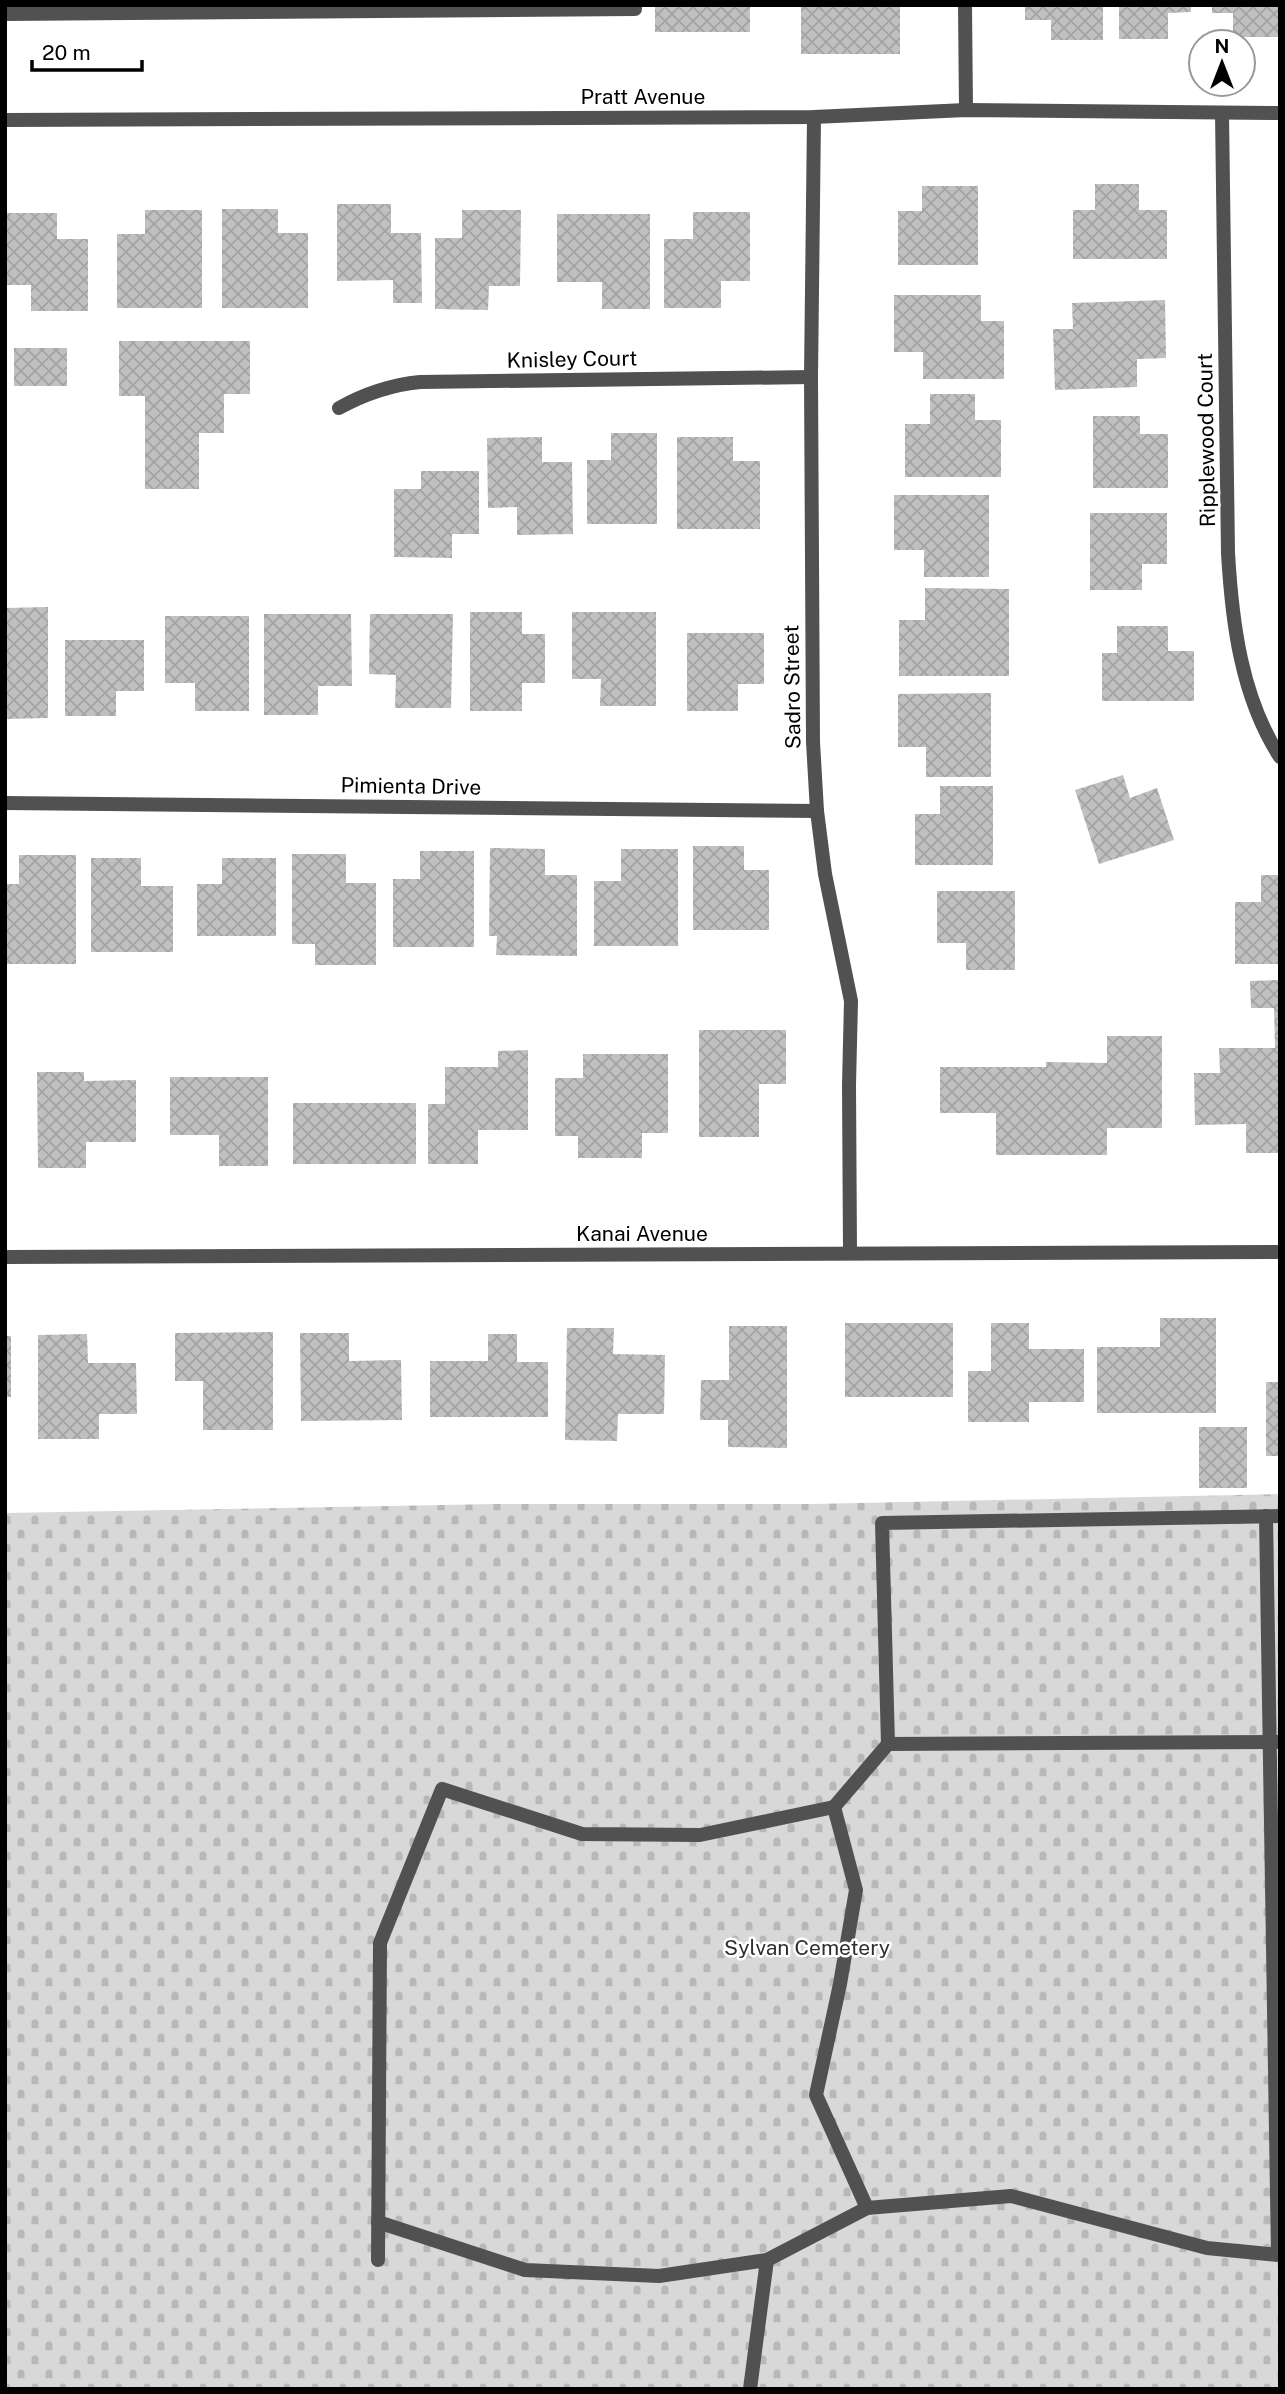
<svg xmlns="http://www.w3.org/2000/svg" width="1285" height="2394" viewBox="0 0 1285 2394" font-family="'Public Sans',sans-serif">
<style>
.cemetery{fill:url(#cemetery-stones)}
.building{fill:url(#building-cross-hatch)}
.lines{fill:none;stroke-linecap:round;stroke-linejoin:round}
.lane{stroke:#515151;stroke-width:14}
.street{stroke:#515151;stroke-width:14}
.labels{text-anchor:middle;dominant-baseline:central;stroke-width:5;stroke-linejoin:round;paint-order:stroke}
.street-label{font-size:21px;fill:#000;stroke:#fff}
.park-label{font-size:21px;fill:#2f2f2f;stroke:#fff}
</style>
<defs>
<pattern id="cemetery-stones" width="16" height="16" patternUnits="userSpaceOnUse" patternTransform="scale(1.75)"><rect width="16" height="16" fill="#d8d8d8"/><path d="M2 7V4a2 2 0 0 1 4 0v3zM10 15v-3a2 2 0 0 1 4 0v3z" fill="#b8b8b8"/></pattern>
<pattern id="building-cross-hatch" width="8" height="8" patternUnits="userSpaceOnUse" patternTransform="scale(1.75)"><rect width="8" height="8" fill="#c0c0c0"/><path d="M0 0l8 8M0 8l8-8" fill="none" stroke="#a3a3a3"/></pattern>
</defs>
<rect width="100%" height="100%" fill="#fff"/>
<polygon class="cemetery" points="1280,1494 1280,2389 5,2389 5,1513 496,1504 813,1504"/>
<g class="building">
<rect x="655" y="5" width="95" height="27"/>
<rect x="801" y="5" width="99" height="49"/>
<polygon points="1025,5 1103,5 1103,40 1051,40 1051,20 1025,20"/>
<polygon points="1119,5 1191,5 1191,12 1168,13 1168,39 1119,39"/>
<polygon points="1212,5 1280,5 1280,37 1233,37 1233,13 1212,13"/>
<polygon points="1095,184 1139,184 1139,210 1167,210 1167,259 1073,259 1073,210 1095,210"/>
<polygon points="922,186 978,186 978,265 898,265 898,211 922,211"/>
<polygon points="337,204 391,204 391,233 421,233 422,303 393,303 393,280 337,281"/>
<polygon points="222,209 278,209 278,233 308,233 308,308 222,308"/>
<polygon points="145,210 202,210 202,308 117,308 117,234 145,234"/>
<polygon points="462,210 521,210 520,286 489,286 488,310 435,309 435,238 462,238"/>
<polygon points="693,212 750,212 750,281 721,281 721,308 664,308 664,239 693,239"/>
<polygon points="5,213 57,213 57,239 88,239 88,311 31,311 31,285 5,285"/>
<polygon points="557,214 650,214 650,309 602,309 602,282 557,282"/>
<polygon points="894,295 981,295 981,321 1004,321 1004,379 923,379 923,352 894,352"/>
<polygon points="1165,300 1166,358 1137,359 1137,387 1055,390 1053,329 1073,329 1072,303"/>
<polygon points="119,341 250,341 250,394 224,394 224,433 199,433 199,489 145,489 145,396 119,396"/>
<rect x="14" y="348" width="53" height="38"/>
<polygon points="930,394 975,394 975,420 1001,420 1001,477 905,477 905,424 930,424"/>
<polygon points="1093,416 1140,416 1140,434 1168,434 1168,488 1093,488"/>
<polygon points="611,433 657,433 657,524 587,524 587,460 611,460"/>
<polygon points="542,437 542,462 572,462 573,534 517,535 517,507 488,508 487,438"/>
<polygon points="677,437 733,437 733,461 760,461 760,529 677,529"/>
<polygon points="421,471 479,471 479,534 452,534 452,558 394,557 394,489 421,489"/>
<polygon points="894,495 989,495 989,577 924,577 924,550 894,550"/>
<polygon points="1090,513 1167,513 1167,564 1142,564 1142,590 1090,590"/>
<polygon points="925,588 1009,589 1009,676 899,676 899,620 925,620"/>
<polygon points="48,607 48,718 5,719 5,608"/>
<polygon points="470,612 522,612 522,634 545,634 545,683 522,683 522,711 470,711"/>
<polygon points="572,612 656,612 656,706 600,706 601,679 572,679"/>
<polygon points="264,614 351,614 352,686 318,686 318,715 264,715"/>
<polygon points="370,614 453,614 451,708 395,708 396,675 369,674"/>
<polygon points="165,616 249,616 249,711 195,711 195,683 165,683"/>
<polygon points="1117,626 1168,626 1168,651 1194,651 1194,701 1102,701 1102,653 1117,653"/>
<polygon points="687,633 764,633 764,684 738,684 738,711 687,711"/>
<polygon points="65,640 144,640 144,691 116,691 116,716 65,716"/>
<polygon points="991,693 991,777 926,777 926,747 898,747 898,694"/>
<polygon points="1123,775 1130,798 1157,788 1174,840 1099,864 1075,790"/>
<polygon points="940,786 993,786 993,865 915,865 915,814 940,814"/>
<polygon points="693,846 744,846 744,870 769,870 769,930 693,930"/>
<polygon points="490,848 545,849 545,875 577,875 577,956 496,955 497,936 489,936"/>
<polygon points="621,849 678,849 678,946 594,946 594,881 621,881"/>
<polygon points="420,851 474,851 474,947 393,947 393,879 420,879"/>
<polygon points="292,854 346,854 346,883 376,883 376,965 315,965 315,944 292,944"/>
<polygon points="19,855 76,855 76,964 5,964 5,884 19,884"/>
<polygon points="91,858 141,858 141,886 173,886 173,952 91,952"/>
<polygon points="222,858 276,858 276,936 197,936 197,884 222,884"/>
<polygon points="1261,875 1280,875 1280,964 1235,964 1235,902 1261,902"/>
<polygon points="937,891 1015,891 1015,970 966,970 966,943 937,943"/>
<polygon points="1280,980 1280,1153 1246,1153 1246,1124 1195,1125 1194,1073 1220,1073 1219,1048 1275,1048 1274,1008 1251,1008 1250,981"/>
<polygon points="699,1030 786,1030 786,1084 759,1084 759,1137 699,1137"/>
<polygon points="1107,1036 1162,1036 1162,1128 1107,1128 1107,1155 996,1155 996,1113 940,1113 940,1067 1046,1067 1046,1062 1107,1063"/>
<polygon points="528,1050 528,1130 478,1130 478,1164 428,1164 428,1104 445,1104 445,1067 498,1067 498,1051"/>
<polygon points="583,1054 668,1054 668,1133 642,1133 642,1158 578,1158 578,1136 555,1136 555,1078 583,1078"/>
<polygon points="37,1072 84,1072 84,1081 136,1080 136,1142 86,1142 86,1168 38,1168"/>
<polygon points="170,1077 268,1077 268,1166 219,1166 219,1135 170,1135"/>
<rect x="293" y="1103" width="123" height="61"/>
<polygon points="1160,1318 1216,1318 1216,1413 1097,1413 1097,1347 1160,1347"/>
<rect x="845" y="1323" width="108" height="74"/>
<polygon points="991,1323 1029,1323 1029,1349 1084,1349 1084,1402 1029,1402 1029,1422 968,1422 968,1371 991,1371"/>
<polygon points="729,1326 787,1326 787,1448 728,1447 728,1420 700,1420 701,1380 729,1380"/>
<polygon points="567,1328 614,1328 613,1354 665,1355 664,1414 618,1414 617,1441 565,1440"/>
<polygon points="273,1332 273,1430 203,1430 203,1381 175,1381 175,1333"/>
<polygon points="300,1333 349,1333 349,1361 401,1360 402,1420 301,1421"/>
<polygon points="87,1334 88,1363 136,1363 137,1414 99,1414 99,1439 38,1439 38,1335"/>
<polygon points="488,1334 517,1334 517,1362 548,1362 548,1417 430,1417 430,1361 488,1361"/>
<rect x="5" y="1336" width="6" height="61"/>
<rect x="1266" y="1382" width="14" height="74"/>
<rect x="1199" y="1427" width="48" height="61"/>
</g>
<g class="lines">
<g class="lane">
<polyline points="5,14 635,9 635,5"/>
<polyline points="1280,1516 882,1523 888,1744 1280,1742"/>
<polyline points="888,1744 834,1807 856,1890 840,1984 816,2095 867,2208 1011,2196 1207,2248 1278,2255 1266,1516"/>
<polyline points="378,2222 525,2270 659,2276 767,2260 750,2389"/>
<polyline points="378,2260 380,1943 442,1789 582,1834 700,1835 834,1807"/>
<polyline points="767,2260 867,2208"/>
</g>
<g class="street">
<polyline points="965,5 966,110"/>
<path d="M1222,113L1228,553C1232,622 1241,697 1280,757"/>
<polyline points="814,117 811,377 813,742 817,811 825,874 851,1001 849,1085 850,1253"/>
<polyline points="5,120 814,117 966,110 1280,113"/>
<path d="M339,408C366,393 390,385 420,382L811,377"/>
<polyline points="5,803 817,811"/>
<polyline points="5,1257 1280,1252"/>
</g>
</g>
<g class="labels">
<g class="street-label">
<text x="643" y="96">Pratt Avenue</text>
<text transform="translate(572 359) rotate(-1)">Knisley Court</text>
<text transform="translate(1206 440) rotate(-91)">Ripplewood Court</text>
<text transform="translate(792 687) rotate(-91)">Sadro Street</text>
<text transform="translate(411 786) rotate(1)">Pimienta Drive</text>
<text x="642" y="1233">Kanai Avenue</text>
</g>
<g class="park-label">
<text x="807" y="1947">Sylvan Cemetery</text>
</g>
</g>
<rect width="1285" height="2394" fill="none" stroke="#000000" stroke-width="14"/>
<g transform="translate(1222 63)"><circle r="33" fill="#ffffff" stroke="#999999" stroke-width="2"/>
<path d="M0-5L12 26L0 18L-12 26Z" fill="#000000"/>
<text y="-10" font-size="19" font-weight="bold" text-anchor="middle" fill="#000000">N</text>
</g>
<path d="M32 60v10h110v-10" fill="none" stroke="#000000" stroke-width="3.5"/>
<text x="42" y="60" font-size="21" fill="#000000" stroke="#ffffff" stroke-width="5" paint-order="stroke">20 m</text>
</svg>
